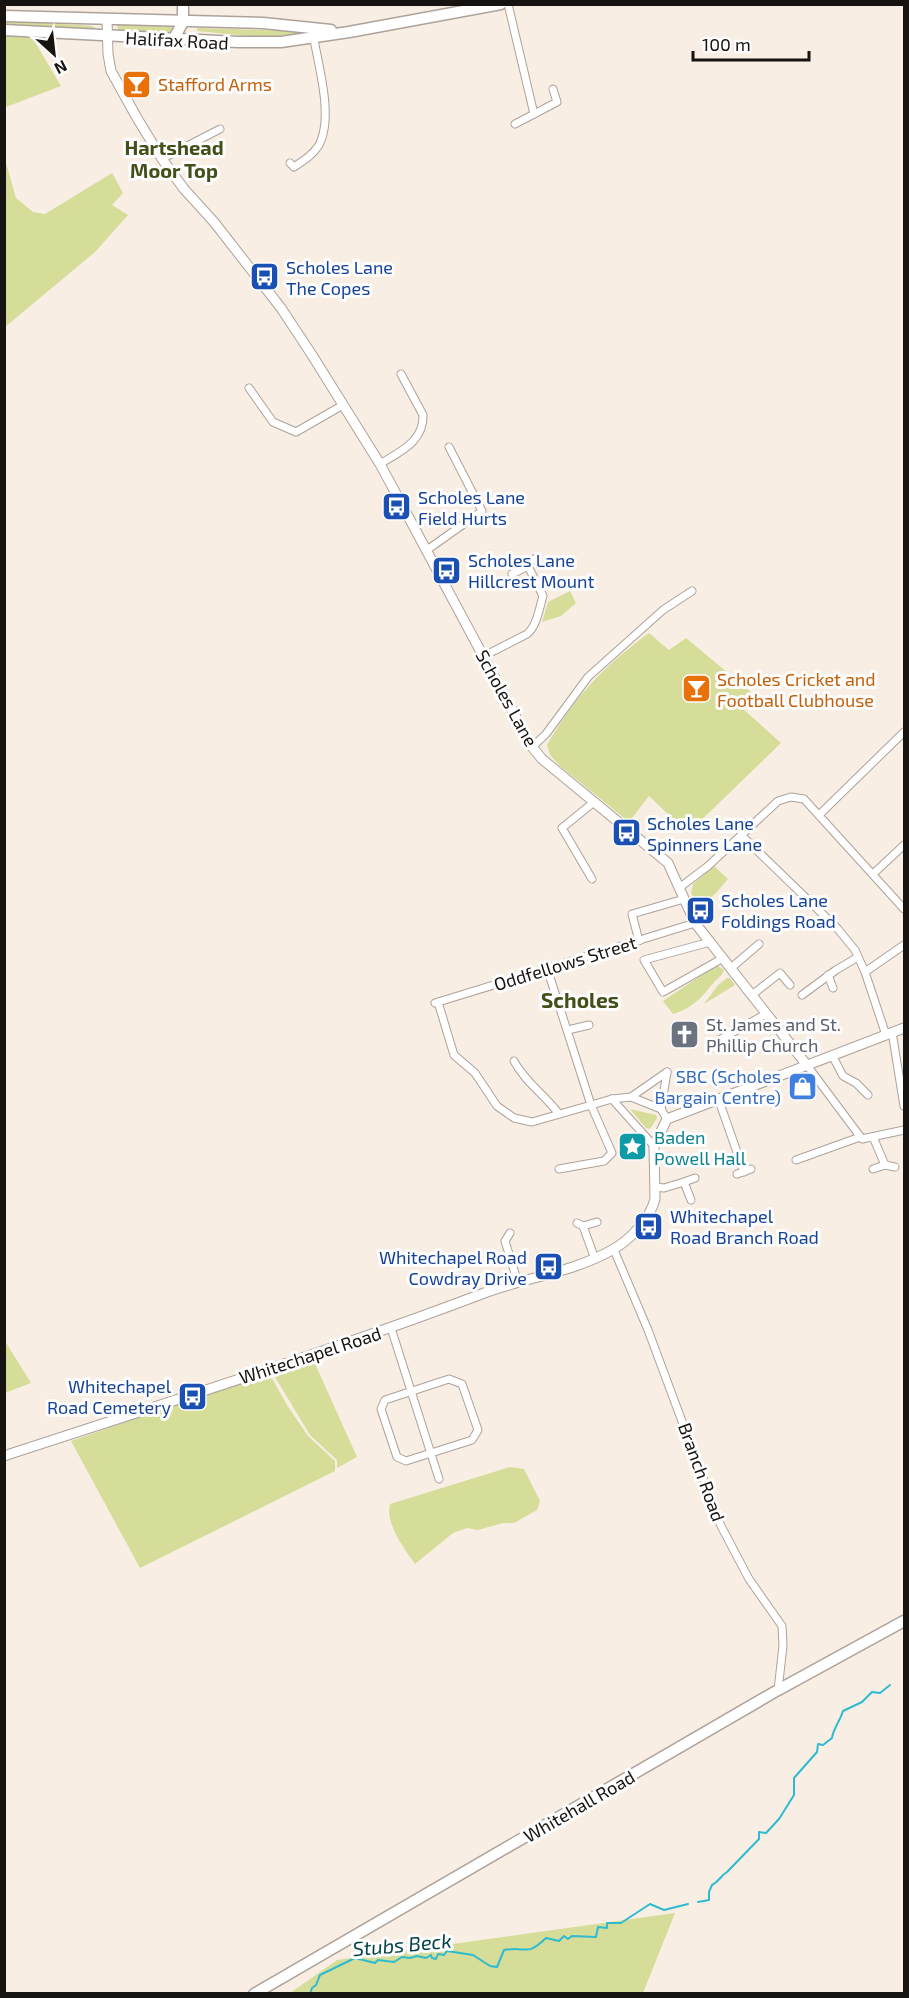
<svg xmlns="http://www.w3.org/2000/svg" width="909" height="1998" viewBox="0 0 909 1998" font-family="'Exo 2',sans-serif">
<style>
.green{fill:#d5dd99}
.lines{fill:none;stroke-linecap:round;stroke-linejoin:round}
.stream{stroke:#2ebbd0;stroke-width:2}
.minor-casing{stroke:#ada29a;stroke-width:9}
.secondary-casing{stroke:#ada29a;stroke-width:11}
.primary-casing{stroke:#ada29a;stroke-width:13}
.trunk-casing{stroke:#ada29a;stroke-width:13}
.minor{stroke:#fff;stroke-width:7}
.secondary{stroke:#fff;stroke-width:9}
.primary{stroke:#fff;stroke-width:10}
.trunk{stroke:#fff;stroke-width:10}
.labels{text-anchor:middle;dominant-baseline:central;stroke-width:6;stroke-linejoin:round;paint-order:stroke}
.street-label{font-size:18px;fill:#171310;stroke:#fdfdfd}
.food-label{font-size:18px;fill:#c56008;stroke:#fdfdfd;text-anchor:start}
.transit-label{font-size:18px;fill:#164399;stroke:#fdfdfd;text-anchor:start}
.worship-label{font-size:18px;fill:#5b616d;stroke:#fdfdfd;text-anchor:start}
.shop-label{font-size:18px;fill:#366cbe;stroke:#fdfdfd;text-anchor:end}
.culture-label{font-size:18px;fill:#0d838f;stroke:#fdfdfd;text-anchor:start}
.neighbourhood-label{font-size:20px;font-weight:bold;fill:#424f18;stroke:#fdfdfd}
.water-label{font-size:20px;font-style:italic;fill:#004048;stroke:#fdfdfd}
.quarter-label{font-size:21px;font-weight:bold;fill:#424f18;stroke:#fdfdfd}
</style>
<rect width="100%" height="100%" fill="#f9eee4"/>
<g class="green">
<polygon points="4,20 92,26 97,29 95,31 5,26"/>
<polygon points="120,24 170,26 174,29 172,34 119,32 117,25"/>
<polygon points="197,28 299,31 301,34 296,36 247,36 197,31"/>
<polygon points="5,30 29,32 61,86 6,107 5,110"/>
<polygon points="4,156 16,198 33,212 45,214 112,173 123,193 112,205 128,215 95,252 5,327"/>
<polygon points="570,591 576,603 561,616 542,622 548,602"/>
<path d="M649,633L669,650L686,638L752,693L741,707L781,743L688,833L649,796L629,822L560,766L550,755L547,745C576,695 603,667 649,633Z"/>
<polygon points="714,866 728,879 715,894 699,907 691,893 693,884"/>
<path d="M717,965L724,970C722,976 719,977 715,981C702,997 693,1008 673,1014L663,1001Z"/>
<polygon points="727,978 730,978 735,985 704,1004 718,985"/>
<polygon points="630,1109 656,1115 657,1118 650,1129 646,1128"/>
<polygon points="5,1341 31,1383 5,1393 4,1393"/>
<polygon points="312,1357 357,1457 337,1468 337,1460 310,1435 272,1372"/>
<polygon points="269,1373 287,1405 308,1436 335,1461 335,1471 140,1568 71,1441"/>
<path d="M510,1467L524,1469L540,1501L537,1510L514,1523H503L478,1530L467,1528L453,1533L415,1564C404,1548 385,1524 390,1504Z"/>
<polygon points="675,1913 643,1993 290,1993 337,1960"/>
</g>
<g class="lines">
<g class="stream">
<path d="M698,1902L709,1900V1892L712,1885C719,1882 720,1876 727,1872L759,1839V1832L766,1833L779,1819L794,1795V1778L817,1752L818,1744L823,1745L832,1738C833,1729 840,1721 843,1711L862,1702L872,1692L880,1693L890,1685"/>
<path d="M310,1994L312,1988L316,1985L320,1975L355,1958L375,1963L378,1960L394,1962L402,1957L410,1958L417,1956L426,1958L431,1955L432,1958L436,1959L438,1954L444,1955L447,1951L473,1955L490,1966L497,1967L504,1950C528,1946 526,1957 546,1938L559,1941L564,1936L568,1939L572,1936L596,1937L598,1927L607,1928V1923H621L650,1904L664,1910L688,1904"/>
</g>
<defs>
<g id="minor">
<polyline points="508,4 534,114"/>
<polyline points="515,124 557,102 553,89"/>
<polyline points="162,159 220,129"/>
<path d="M290,163L294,167C303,161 313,155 319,145C334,116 318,65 313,34"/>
<polyline points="249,388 273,422 296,432 343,405"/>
<path d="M380,464C399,452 424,442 423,415L401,374"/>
<polyline points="427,550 482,511 449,447"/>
<polyline points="528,566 529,562 536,558"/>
<path d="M484,656L527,634C537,626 539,609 543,596L528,566L512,574"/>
<polyline points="532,747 546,734 588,677 663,610 692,591"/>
<polyline points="819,815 904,732"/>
<polyline points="741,835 837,928 855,950 865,972 886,1035"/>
<polyline points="873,874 904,845"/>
<polyline points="592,879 562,828 594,802"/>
<polyline points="679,888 708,866 778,801 791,797 804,799 904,909"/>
<polyline points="639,941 632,914 684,899"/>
<polyline points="710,942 644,960 663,992 723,958"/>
<polyline points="547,968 591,1105 612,1153 604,1161 559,1169"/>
<polyline points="731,968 759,944"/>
<polyline points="865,972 904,945"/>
<polyline points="828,975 833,988"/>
<polyline points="752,995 780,973 790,985"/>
<polyline points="802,995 836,970 858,957"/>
<polyline points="438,1002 454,1055 475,1073 497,1106 514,1118 532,1122 612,1099 631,1097 667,1072"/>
<polyline points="435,1003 695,923"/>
<polyline points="568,1030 589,1025"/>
<polyline points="892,1032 904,1106"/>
<polyline points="712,1044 766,1014"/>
<polyline points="832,1055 843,1076 856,1083 868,1095"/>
<path d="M514,1061C525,1082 545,1095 559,1114"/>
<polyline points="806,1064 862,1139 904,1130"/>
<polyline points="631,1097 661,1109 667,1119"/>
<polyline points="718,1098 744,1172"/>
<polyline points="612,1099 654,1146"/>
<polyline points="661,1109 667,1072"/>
<polyline points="873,1137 885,1165"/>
<polyline points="796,1160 860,1137"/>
<polyline points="873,1169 885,1165 895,1167"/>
<polyline points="737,1174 751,1169"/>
<polyline points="684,1182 695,1178"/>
<polyline points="655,1187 664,1188 684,1182 691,1200"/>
<polyline points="577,1223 583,1226 597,1222"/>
<polyline points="583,1226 595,1259"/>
<polyline points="510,1233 505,1241 518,1283"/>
<polyline points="614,1250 648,1330 721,1526 749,1579 782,1626 783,1646 778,1690"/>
<polyline points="391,1328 439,1479"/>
<polygon points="449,1379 462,1384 478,1430 472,1440 406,1461 397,1457 381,1409 385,1400"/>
</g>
<g id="secondary">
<polyline points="107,20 108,54 111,71 137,118 162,159 184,189 214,222 281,308 312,355 380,464 532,747 542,759 668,863 695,923 806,1064"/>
<path d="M4,1456C166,1403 329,1352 487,1292C529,1277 573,1272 612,1250C630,1240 650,1219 655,1199L654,1146L667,1119L904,1028"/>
</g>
<g id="primary">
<polyline points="4,16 263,23 331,30"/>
<polyline points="4,30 238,42 281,42 349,32 501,4"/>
<polyline points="173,40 183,22 183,4"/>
</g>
<polyline id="trunk" points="254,1994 778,1690 904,1621"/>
</defs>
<use href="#minor" class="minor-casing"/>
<use href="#secondary" class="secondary-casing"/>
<use href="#primary" class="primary-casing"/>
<use href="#trunk" class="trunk-casing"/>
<use href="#minor" class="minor"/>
<use href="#secondary" class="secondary"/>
<use href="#primary" class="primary"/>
<use href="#trunk" class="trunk"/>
</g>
<defs>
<symbol id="bar-square" viewBox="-11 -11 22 22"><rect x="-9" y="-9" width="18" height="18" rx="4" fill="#e8710a" stroke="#fdfdfd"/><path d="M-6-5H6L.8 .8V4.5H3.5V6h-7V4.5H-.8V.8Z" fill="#fff"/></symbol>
<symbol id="bus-square" viewBox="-11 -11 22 22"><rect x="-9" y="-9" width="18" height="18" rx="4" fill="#1a4fb4" stroke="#fdfdfd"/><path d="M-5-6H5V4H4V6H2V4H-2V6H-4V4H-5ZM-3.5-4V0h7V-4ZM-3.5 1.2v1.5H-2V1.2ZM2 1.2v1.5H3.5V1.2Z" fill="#fff"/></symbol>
<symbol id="church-square" viewBox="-11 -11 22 22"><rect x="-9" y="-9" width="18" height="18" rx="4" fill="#6b7280" stroke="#fdfdfd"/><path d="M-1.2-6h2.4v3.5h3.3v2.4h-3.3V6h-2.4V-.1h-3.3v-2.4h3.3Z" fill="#fff"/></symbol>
<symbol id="shop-square" viewBox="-11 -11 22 22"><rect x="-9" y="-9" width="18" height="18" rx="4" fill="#3f7fe0" stroke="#fdfdfd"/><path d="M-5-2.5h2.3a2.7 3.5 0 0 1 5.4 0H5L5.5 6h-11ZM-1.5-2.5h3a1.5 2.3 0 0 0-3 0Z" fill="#fff"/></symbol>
<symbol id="sight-square" viewBox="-11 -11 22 22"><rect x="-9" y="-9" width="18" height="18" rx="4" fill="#0f9aa8" stroke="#fdfdfd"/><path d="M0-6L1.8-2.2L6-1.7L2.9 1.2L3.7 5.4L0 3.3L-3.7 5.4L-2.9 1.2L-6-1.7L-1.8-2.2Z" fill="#fff"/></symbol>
</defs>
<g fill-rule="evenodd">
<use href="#bar-square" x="120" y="68" width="33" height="33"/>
<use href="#bus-square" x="248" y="260" width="33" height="33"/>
<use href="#bus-square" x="380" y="490" width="33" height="33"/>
<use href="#bus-square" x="430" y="554" width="33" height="33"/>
<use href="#bar-square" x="680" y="672" width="33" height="33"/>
<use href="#bus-square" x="610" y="816" width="33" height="33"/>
<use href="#bus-square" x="684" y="894" width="33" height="33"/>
<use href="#church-square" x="668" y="1018" width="33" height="33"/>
<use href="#shop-square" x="786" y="1070" width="33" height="33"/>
<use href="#sight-square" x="616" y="1130" width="33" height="33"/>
<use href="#bus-square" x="632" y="1210" width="33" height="33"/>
<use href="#bus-square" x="532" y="1250" width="33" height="33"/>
<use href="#bus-square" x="176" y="1380" width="33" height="33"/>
</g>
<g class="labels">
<g class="street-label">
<text transform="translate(177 40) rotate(3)">Halifax Road</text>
<text transform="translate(507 698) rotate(61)">Scholes Lane</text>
<text transform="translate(565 963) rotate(-17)">Oddfellows Street</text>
<text transform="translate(310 1355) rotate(-18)">Whitechapel Road</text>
<text transform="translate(702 1472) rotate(70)">Branch Road</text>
<text transform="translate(579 1806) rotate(-30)">Whitehall Road</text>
</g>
<g class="food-label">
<text x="158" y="84">Stafford Arms</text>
<text x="717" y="679">Scholes Cricket and<tspan x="717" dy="21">Football Clubhouse</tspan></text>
</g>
<g class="transit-label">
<text x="286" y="267">Scholes Lane<tspan x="286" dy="21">The Copes</tspan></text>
<text x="418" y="497">Scholes Lane<tspan x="418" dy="21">Field Hurts</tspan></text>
<text x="468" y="560">Scholes Lane<tspan x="468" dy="21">Hillcrest Mount</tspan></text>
<text x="647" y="823">Scholes Lane<tspan x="647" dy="21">Spinners Lane</tspan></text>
<text x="721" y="900">Scholes Lane<tspan x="721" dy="21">Foldings Road</tspan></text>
<text x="670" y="1216">Whitechapel<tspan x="670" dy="21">Road Branch Road</tspan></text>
<text x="527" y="1257" text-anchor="end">Whitechapel Road<tspan x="527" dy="21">Cowdray Drive</tspan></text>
<text x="171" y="1386" text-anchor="end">Whitechapel<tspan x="171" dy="21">Road Cemetery</tspan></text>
</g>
<g class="worship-label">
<text x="706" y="1024">St. James and St.<tspan x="706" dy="21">Phillip Church</tspan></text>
</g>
<g class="shop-label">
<text x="781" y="1076">SBC (Scholes<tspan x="781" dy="21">Bargain Centre)</tspan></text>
</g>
<g class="culture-label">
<text x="654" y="1137">Baden<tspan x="654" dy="21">Powell Hall</tspan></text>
</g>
<g class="neighbourhood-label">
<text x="174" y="147">Hartshead<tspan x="174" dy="23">Moor Top</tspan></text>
</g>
<g class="water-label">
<text transform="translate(402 1944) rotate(-5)">Stubs Beck</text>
</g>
<g class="quarter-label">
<text x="580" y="999">Scholes</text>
</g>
</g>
<rect width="909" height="1998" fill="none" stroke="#171310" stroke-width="12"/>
<g transform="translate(54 54) rotate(153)" stroke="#fdfdfd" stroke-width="4.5" paint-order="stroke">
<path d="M0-4.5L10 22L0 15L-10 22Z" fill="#171310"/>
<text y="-9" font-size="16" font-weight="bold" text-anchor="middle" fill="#171310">N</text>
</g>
<path d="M693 51v9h116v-9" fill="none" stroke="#171310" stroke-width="3"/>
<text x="702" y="51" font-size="18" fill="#171310" stroke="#fdfdfd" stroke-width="4.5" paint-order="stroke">100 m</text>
</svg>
